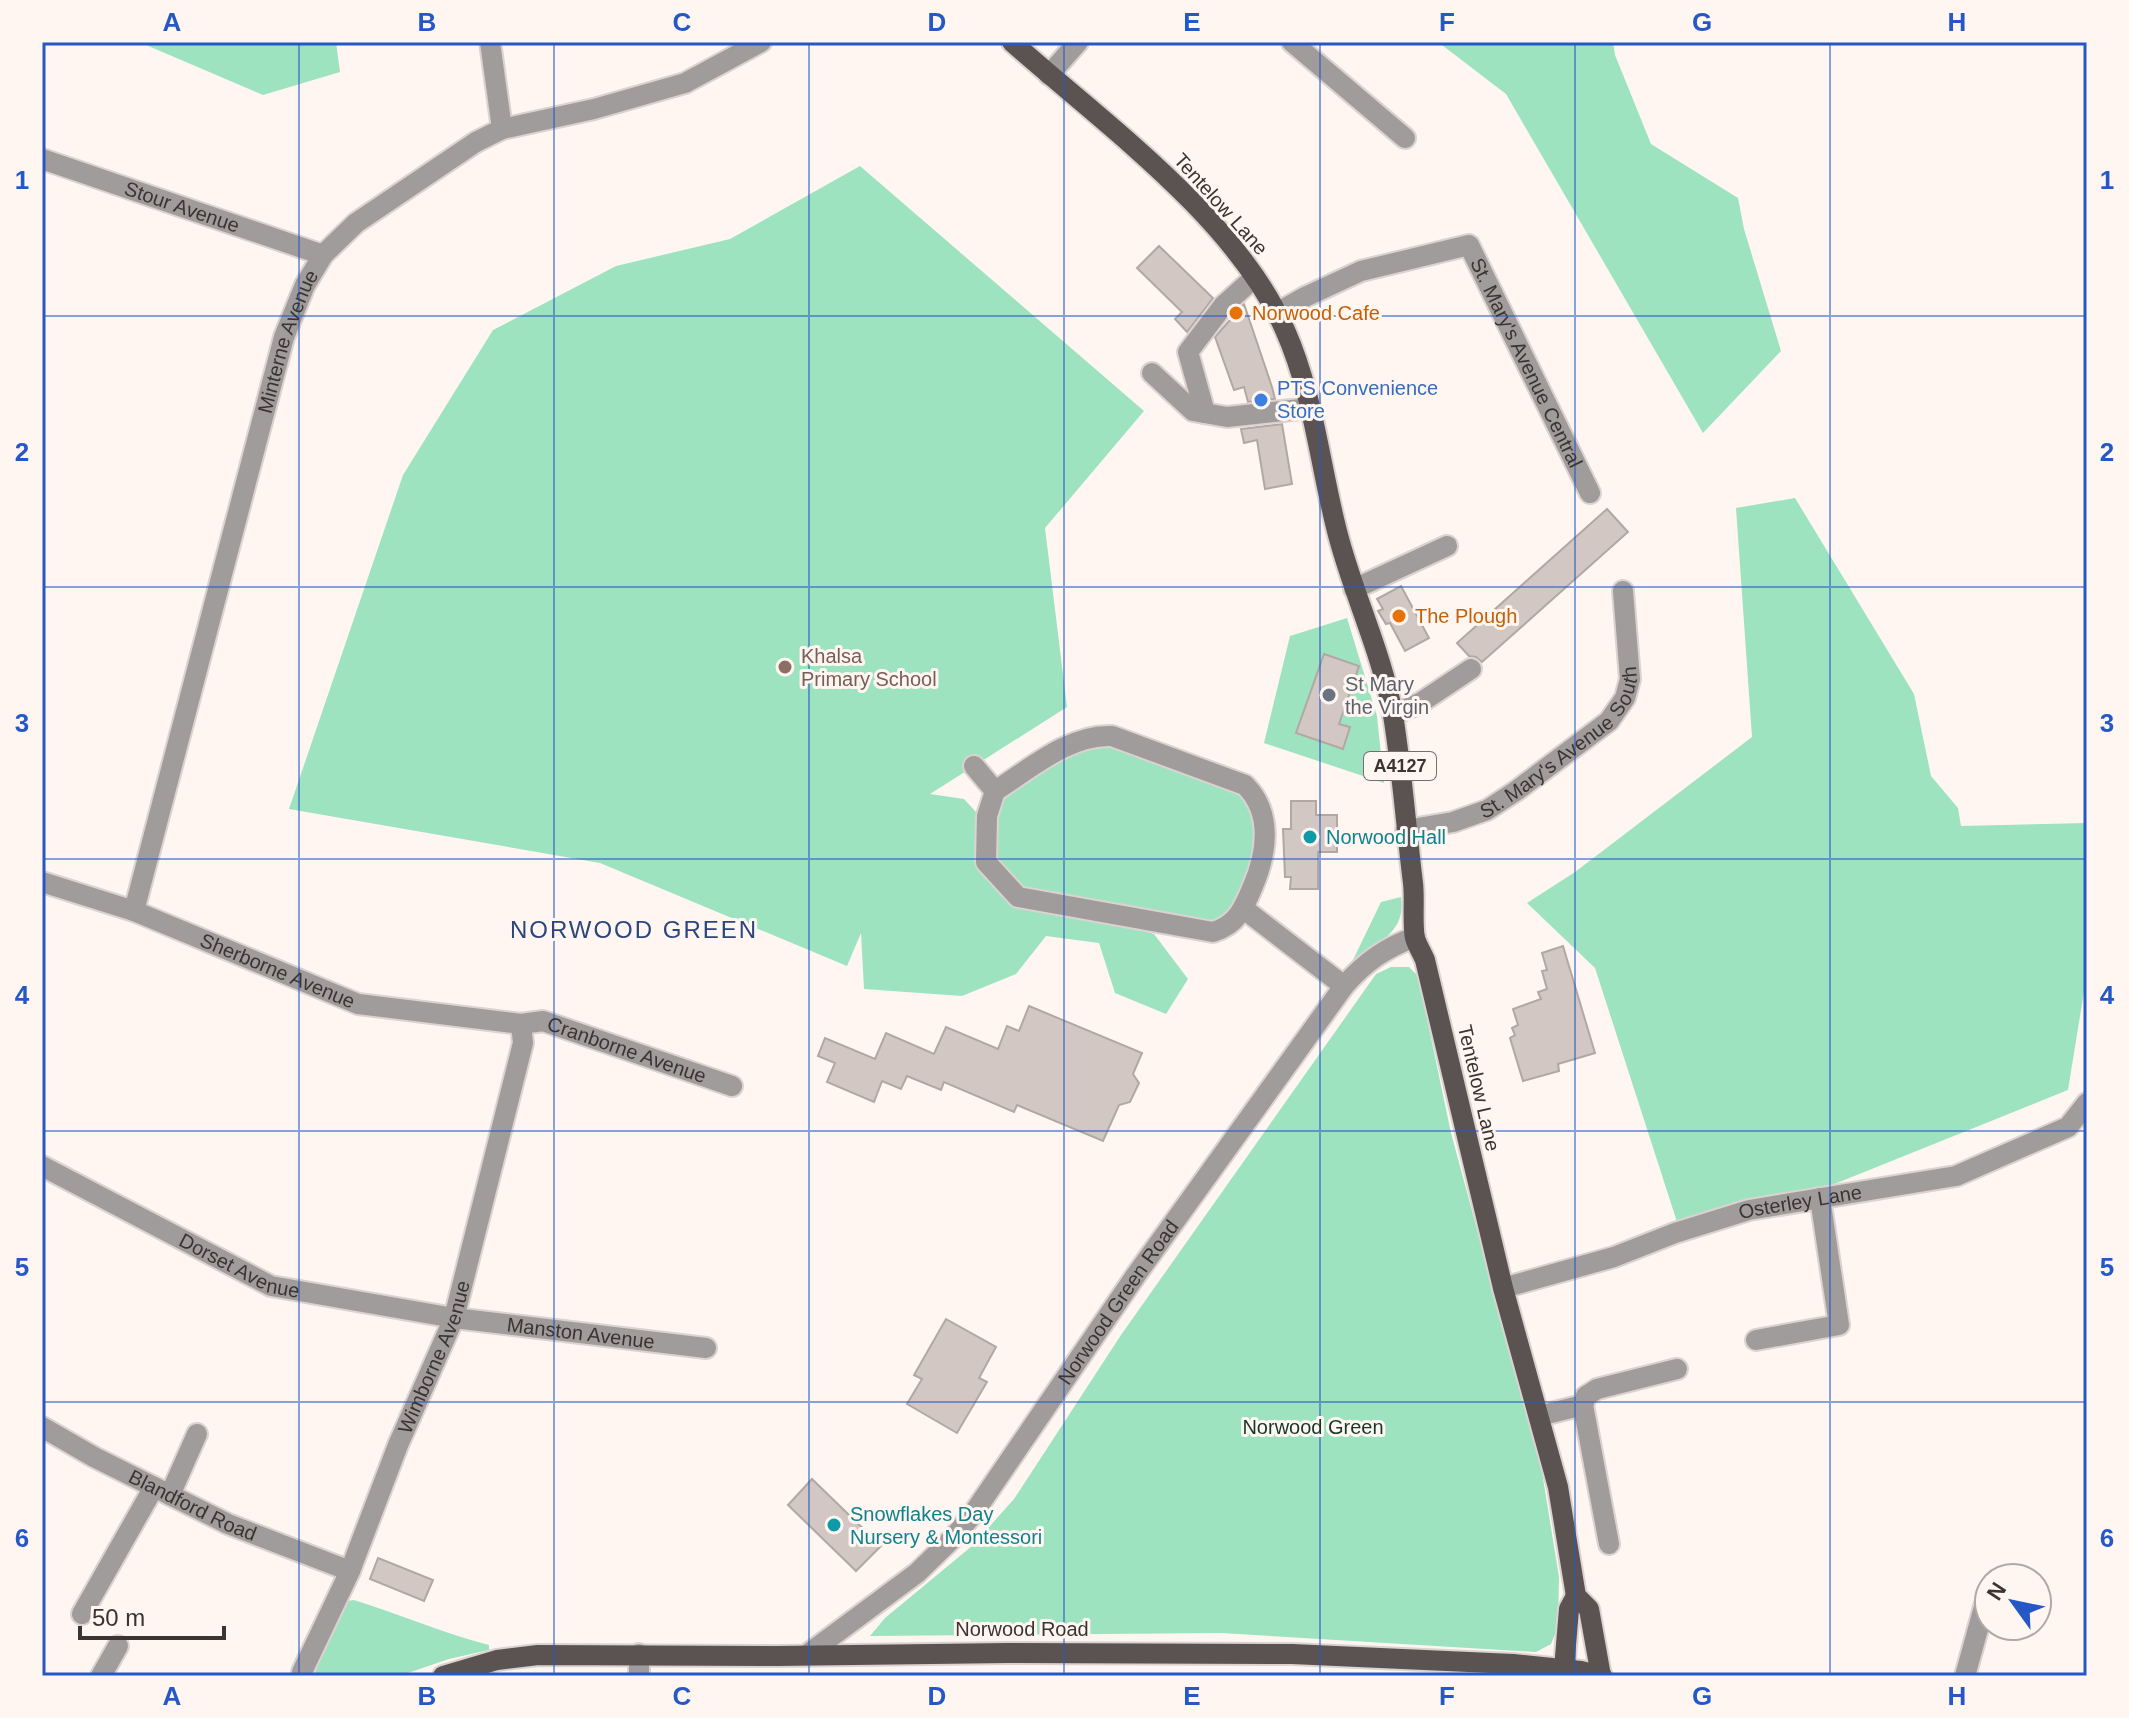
<svg xmlns="http://www.w3.org/2000/svg" width="2129" height="1718" viewBox="0 0 2129 1718" font-family="Helvetica,sans-serif">
<style>
.green{fill:#9de3c0;fill-rule:evenodd}
.building{fill:#d2c7c2;stroke:#b2a8a3;stroke-width:2}
.lines{fill:none;stroke-linecap:round;stroke-linejoin:round}
.minor-casing{stroke:#dcd3d0;stroke-width:24}
.major-casing{stroke:#dcd3d0;stroke-width:24}
.minor{stroke:#a19c9c;stroke-width:20}
.major{stroke:#5b5252;stroke-width:20}
.grid{fill:none;stroke:#2558c6;stroke-width:2;stroke-opacity:0.55}
.food-dot{fill:#e8710a;stroke:#fff6f2;stroke-width:3}
.shop-dot{fill:#3f7fe0;stroke:#fff6f2;stroke-width:3}
.education-dot{fill:#8d6e63;stroke:#fff6f2;stroke-width:3}
.worship-dot{fill:#6b7280;stroke:#fff6f2;stroke-width:3}
.culture-dot{fill:#0f9aa8;stroke:#fff6f2;stroke-width:3}
.labels{text-anchor:middle;dominant-baseline:central;stroke-width:6;stroke-linejoin:round;paint-order:stroke}
.shield{fill:#fff6f2;stroke:#756f6c;stroke-width:2}
.shield-label{font-size:18px;font-weight:bold;fill:#3a3533}
.street-label{font-size:20px;fill:#3a3533;stroke:#fff6f2}
.food-label{font-size:20px;fill:#c56008;stroke:#fff6f2;text-anchor:start}
.shop-label{font-size:20px;fill:#366cbe;stroke:#fff6f2;text-anchor:start}
.education-label{font-size:20px;fill:#785e54;stroke:#fff6f2;text-anchor:start}
.worship-label{font-size:20px;fill:#5b616d;stroke:#fff6f2;text-anchor:start}
.culture-label{font-size:20px;fill:#0d838f;stroke:#fff6f2;text-anchor:start}
.park-label{font-size:20px;fill:#163728;stroke:#fff6f2}
.quarter-label{font-size:24px;letter-spacing:2px;fill:#2a467d;stroke:#fff6f2}
.neatline{fill:none;stroke:#2558c6;stroke-width:3}
.grid-label{font-size:26px;text-anchor:middle;font-weight:bold;fill:#2558c6}
</style>
<rect width="100%" height="100%" fill="#fff6f2"/>
<g class="green">
<polygon points="139,42 336,42 340,72 263,95"/>
<polygon points="1438,42 1613,42 1615,55 1651,144 1738,198 1744,229 1781,351 1703,433 1506,94"/>
<polygon points="860,166 1144,411 1045,528 1067,707 930,794 964,799 987,824 995,791 1094,735 1245,785 1265,845 1225,929 1051,904 1154,934 1188,979 1166,1014 1115,993 1099,943 1046,936 1016,974 962,996 864,989 861,933 847,966 600,863 289,809 403,475 493,330 616,266 730,239"/>
<polygon points="1795,498 1914,694 1931,776 1958,808 1961,826 2087,823 2087,973 2068,1090 1822,1189 1678,1225 1595,968 1527,903 1575,872 1752,737 1736,508"/>
<path d="M1347,618L1377,716L1384,783L1264,743L1290,636ZM1324,654L1359,666L1339,724L1350,728L1343,748L1296,733Z"/>
<path d="M1401,897C1407,931 1377,944 1352,962L1381,902Z"/>
<polygon points="1391,967 1409,967 1418,976 1451,1133 1541,1466 1559,1577 1558,1627 1551,1644 1536,1652 1221,1633 870,1636 885,1618 972,1546 1014,1499 1121,1335 1376,974"/>
<path d="M354,1600C399,1614 443,1633 489,1645V1650L449,1659L399,1676H314L325,1644L347,1601Z"/>
</g>
<g class="building">
<polygon points="1159,246 1213,298 1187,332 1175,319 1182,312 1137,268"/>
<polygon points="1244,304 1272,387 1275,399 1248,402 1244,387 1234,390 1215,337"/>
<polygon points="1282,424 1292,484 1265,489 1257,440 1244,443 1241,429"/>
<polygon points="1607,509 1628,532 1482,662 1476,657 1469,656 1457,643"/>
<polygon points="1401,586 1429,638 1405,651 1390,623 1386,624 1378,611 1383,609 1377,599"/>
<polygon points="1324,654 1359,666 1339,724 1350,727 1343,749 1296,733"/>
<polygon points="1291,801 1316,801 1316,815 1337,815 1337,852 1318,852 1318,889 1290,889 1291,877 1285,877 1283,829 1291,829"/>
<polygon points="1563,946 1595,1053 1558,1064 1559,1071 1523,1081 1510,1038 1515,1035 1512,1028 1518,1025 1513,1009 1541,999 1538,992 1547,989 1542,971 1547,970 1542,953"/>
<polygon points="1029,1006 1142,1053 1133,1074 1139,1083 1130,1102 1119,1105 1103,1141 1017,1105 1014,1112 944,1082 941,1090 907,1076 901,1089 882,1081 874,1102 827,1082 835,1063 818,1056 825,1038 875,1059 886,1033 934,1054 946,1027 998,1049 1007,1026 1019,1031"/>
<polygon points="946,1319 996,1347 979,1378 987,1382 957,1433 907,1404 922,1379 914,1375"/>
<polygon points="812,1479 881,1546 856,1571 788,1505"/>
<polygon points="378,1558 433,1580 424,1601 370,1579"/>
</g>
<g class="lines">
<defs>
<g id="minor">
<polyline points="490,42 502,129"/>
<polyline points="1292,42 1405,138"/>
<polyline points="1049,75 1078,42"/>
<path id="s1" d="M42,159L323,255"/>
<path id="s2" d="M1277,313L1305,297L1361,271L1469,245L1590,493"/>
<polyline points="1152,373 1193,411 1227,417 1310,408"/>
<polyline points="1205,413 1188,352 1223,306 1255,277"/>
<polyline points="1354,589 1447,546"/>
<polyline points="1393,715 1420,703 1471,669"/>
<path d="M974,766L995,791C1030,769 1069,734 1112,736L1245,785C1273,813 1267,853 1253,886C1244,908 1237,925 1213,932L1018,897L986,862L987,816L995,791"/>
<path id="s3" d="M1406,830L1453,822L1487,810L1516,791L1609,721L1625,698L1630,679L1623,591"/>
<path id="s4" d="M42,882L134,911L358,1004L521,1024L543,1021L732,1086"/>
<polyline points="1244,909 1344,986"/>
<path id="s5" d="M134,911L284,337L305,285L323,255L356,223L476,142L502,129L594,109L685,83L761,42"/>
<path id="s6" d="M42,1166L271,1286L454,1318L706,1348"/>
<path id="s7" d="M1503,1288L1614,1257L1675,1233L1749,1210L1956,1176L2068,1127L2087,1103"/>
<polyline points="1756,1340 1839,1325 1820,1198"/>
<polyline points="1583,1405 1586,1396 1597,1389 1677,1369"/>
<polyline points="1539,1416 1583,1405 1609,1544"/>
<path id="s8" d="M42,1427L94,1457L228,1524L350,1571"/>
<polyline points="170,1495 197,1434"/>
<polyline points="82,1614 154,1487"/>
<path id="s9" d="M808,1654L917,1573L953,1538L973,1514L1136,1275L1344,986C1365,962 1385,948 1415,937"/>
<polyline points="101,1676 118,1646"/>
<path id="s10" d="M302,1676V1672L350,1571L398,1445L454,1318L523,1043L521,1024"/>
<polyline points="639,1676 639,1654"/>
<polyline points="1965,1676 1984,1607"/>
</g>
<g id="major">
<path d="M1012,42C1102,122 1236,218 1285,330C1314,395 1320,467 1338,535C1354,596 1382,653 1393,715C1402,770 1406,827 1413,883C1415,899 1412,924 1415,938C1417,945 1422,953 1425,960L1503,1288L1558,1487L1576,1596L1589,1609L1601,1676"/>
<polyline points="1564,1669 1569,1609 1576,1596"/>
<polyline points="443,1676 497,1660 538,1655 777,1656 1008,1653 1292,1654 1513,1664 1581,1671 1602,1676"/>
</g>
</defs>
<use href="#minor" class="minor-casing"/>
<use href="#major" class="major-casing"/>
<use href="#minor" class="minor"/>
<use href="#major" class="major"/>
</g>
<path class="grid" d="M299,42V1676M554,42V1676M809,42V1676M1064,42V1676M1320,42V1676M1575,42V1676M1830,42V1676M42,316H2087M42,587H2087M42,859H2087M42,1131H2087M42,1402H2087"/>
<g class="food-dot">
<circle cx="1236" cy="313" r="8"/>
<circle cx="1399" cy="616" r="8"/>
</g>
<circle class="shop-dot" cx="1261" cy="400" r="8"/>
<circle class="education-dot" cx="785" cy="667" r="8"/>
<circle class="worship-dot" cx="1329" cy="695" r="8"/>
<g class="culture-dot">
<circle cx="1310" cy="837" r="8"/>
<circle cx="834" cy="1525" r="8"/>
</g>
<g class="labels">
<rect class="shield" x="1364" y="752" width="72" height="28" rx="6"/>
<g class="shield-label">
<text x="1400" y="766">A4127</text>
</g>
<g class="street-label">
<text transform="translate(1221 204) rotate(48)">Tentelow Lane</text>
<text stroke="none"><textPath href="#s1" startOffset="148">Stour Avenue</textPath></text>
<text stroke="none"><textPath href="#s5" startOffset="590">Minterne Avenue</textPath></text>
<text stroke="none"><textPath href="#s2" startOffset="336">St. Mary's Avenue Central</textPath></text>
<text stroke="none"><textPath href="#s3" startOffset="186">St. Mary's Avenue South</textPath></text>
<text stroke="none"><textPath href="#s4" startOffset="252">Sherborne Avenue</textPath></text>
<text stroke="none"><textPath href="#s4" startOffset="614">Cranborne Avenue</textPath></text>
<text transform="translate(1479 1088) rotate(77)">Tentelow Lane</text>
<text stroke="none"><textPath href="#s7" startOffset="310">Osterley Lane</textPath></text>
<text stroke="none"><textPath href="#s6" startOffset="222">Dorset Avenue</textPath></text>
<text stroke="none"><textPath href="#s9" startOffset="474">Norwood Green Road</textPath></text>
<text stroke="none"><textPath href="#s6" startOffset="572">Manston Avenue</textPath></text>
<text stroke="none"><textPath href="#s10" startOffset="346">Wimborne Avenue</textPath></text>
<text stroke="none"><textPath href="#s8" startOffset="170">Blandford Road</textPath></text>
<text x="1022" y="1629">Norwood Road</text>
</g>
<g class="food-label">
<text x="1252" y="313">Norwood Cafe</text>
<text x="1415" y="616">The Plough</text>
</g>
<g class="shop-label">
<text x="1277" y="388">PTS Convenience<tspan x="1277" dy="23">Store</tspan></text>
</g>
<g class="education-label">
<text x="801" y="656">Khalsa<tspan x="801" dy="23">Primary School</tspan></text>
</g>
<g class="worship-label">
<text x="1345" y="684">St Mary<tspan x="1345" dy="23">the Virgin</tspan></text>
</g>
<g class="culture-label">
<text x="1326" y="837">Norwood Hall</text>
<text x="850" y="1514">Snowflakes Day<tspan x="850" dy="23">Nursery &amp; Montessori</tspan></text>
</g>
<g class="park-label">
<text x="1313" y="1427">Norwood Green</text>
</g>
<g class="quarter-label">
<text x="634" y="929">NORWOOD GREEN</text>
</g>
</g>
<rect width="2129" height="1718" fill="none" stroke="#fff6f2" stroke-width="88"/>
<g transform="translate(2013 1602) rotate(303)"><circle r="38" fill="#fff6f2" stroke="#b0a9a6" stroke-width="2"/>
<path d="M0-6L14 30L0 20L-14 30Z" fill="#2558c6"/>
<text y="-12" font-size="22" font-weight="bold" text-anchor="middle" fill="#3a3533">N</text>
</g>
<path d="M80 1626v12h144v-12" fill="none" stroke="#3a3533" stroke-width="4"/>
<text x="92" y="1626" font-size="24" fill="#3a3533" stroke="#fff6f2" stroke-width="6" paint-order="stroke">50 m</text>
<rect x="44" y="44" width="2041" height="1630" class="neatline"/>
<g class="grid-label">
<text x="172" y="31">A</text>
<text x="427" y="31">B</text>
<text x="682" y="31">C</text>
<text x="937" y="31">D</text>
<text x="1192" y="31">E</text>
<text x="1447" y="31">F</text>
<text x="1702" y="31">G</text>
<text x="1957" y="31">H</text>
<text x="22" y="189">1</text>
<text x="2107" y="189">1</text>
<text x="22" y="461">2</text>
<text x="2107" y="461">2</text>
<text x="22" y="732">3</text>
<text x="2107" y="732">3</text>
<text x="22" y="1004">4</text>
<text x="2107" y="1004">4</text>
<text x="22" y="1276">5</text>
<text x="2107" y="1276">5</text>
<text x="22" y="1547">6</text>
<text x="2107" y="1547">6</text>
<text x="172" y="1705">A</text>
<text x="427" y="1705">B</text>
<text x="682" y="1705">C</text>
<text x="937" y="1705">D</text>
<text x="1192" y="1705">E</text>
<text x="1447" y="1705">F</text>
<text x="1702" y="1705">G</text>
<text x="1957" y="1705">H</text>
</g>
</svg>
